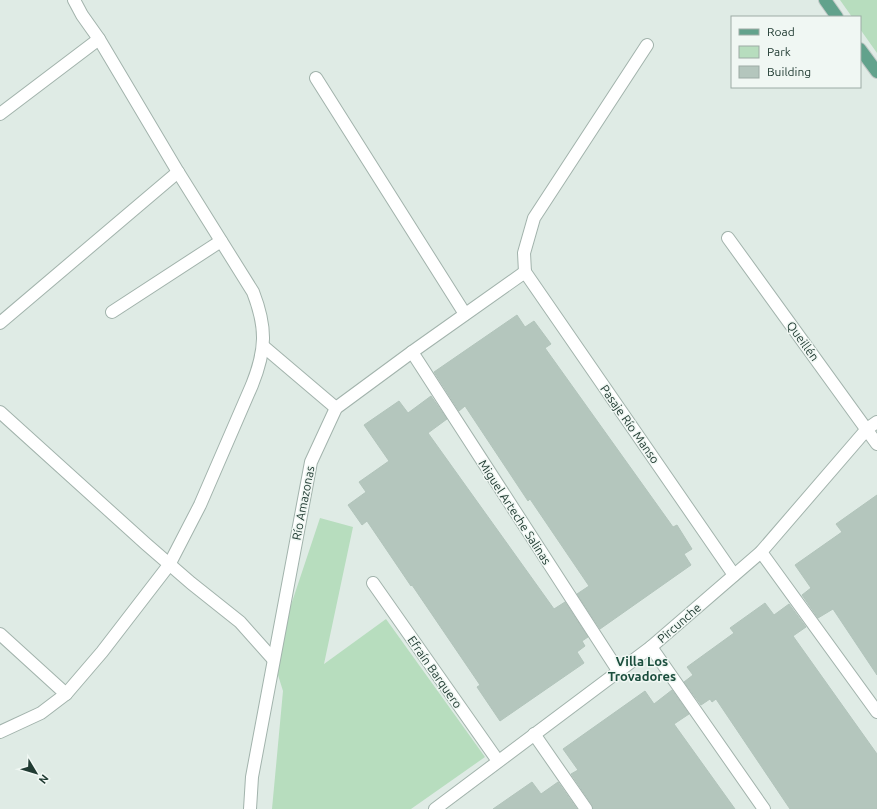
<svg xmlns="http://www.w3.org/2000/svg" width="877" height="809" viewBox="0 0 877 809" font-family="Ubuntu,sans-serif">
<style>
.green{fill:#b7ddbe}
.building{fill:#b4c6bd;stroke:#b2c4bb}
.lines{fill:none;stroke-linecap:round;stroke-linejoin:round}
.lane-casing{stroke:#a2b3ac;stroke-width:14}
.street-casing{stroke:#a2b3ac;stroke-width:14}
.primary-casing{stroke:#c1c8c6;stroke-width:14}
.lane{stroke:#fff;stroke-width:12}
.street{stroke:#fff;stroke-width:12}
.primary{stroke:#62a28c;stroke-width:12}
.labels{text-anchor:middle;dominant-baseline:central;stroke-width:3;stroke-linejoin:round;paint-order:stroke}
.street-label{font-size:12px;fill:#203b32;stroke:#f0f7f3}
.neighbourhood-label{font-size:13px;font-weight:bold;fill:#1b4e3d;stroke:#f0f7f3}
</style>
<rect width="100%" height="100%" fill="#dfebe5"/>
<g class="green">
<polygon points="840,0 877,0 877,53 860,29 860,17 852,17"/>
<polygon points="320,518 353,527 324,664 386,619 485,757 411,809 272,809 283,691 273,659"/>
</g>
<g class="building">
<polygon points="517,315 525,327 534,321 551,344 545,348 673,527 677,525 692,549 684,554 691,565 600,629 577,594 589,586 530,499 528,501 465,406 459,411 434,372"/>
<polygon points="431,396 447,419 428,433 554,609 565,602 588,637 582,641 585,646 577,652 584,663 500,721 477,687 480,685 412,585 411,586 367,521 362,525 348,505 366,492 359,482 389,461 364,425 399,401 408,413"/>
<polygon points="877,495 877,675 833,609 818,618 802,595 811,588 795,565 842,532 836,524"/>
<polygon points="765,603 774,615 789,604 806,627 793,636 877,754 877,809 790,809 716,699 712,702 710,699 701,705 684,682 693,675 687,667 734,633 730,628"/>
<polygon points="672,690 689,714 674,724 735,809 593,809 592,805 571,774 578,770 563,749 645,691 654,704"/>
<polygon points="532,782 541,794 558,782 577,809 493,809"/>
</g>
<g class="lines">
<defs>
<g id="lane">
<polyline points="316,78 465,314"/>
<polyline points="525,272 524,253 534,218 647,45"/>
</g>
<g id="street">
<polyline points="0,114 99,39"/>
<polyline points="728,238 877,444"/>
<polyline points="112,312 221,241"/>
<polyline points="0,323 178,172"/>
<polyline points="263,346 336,408"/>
<polyline points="412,352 619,672"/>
<polyline points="0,412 146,544 191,583 240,622 273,659"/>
<polyline points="761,552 877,712"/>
<polyline points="373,583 498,761"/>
<polyline points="0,634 66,694"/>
<polyline points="651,647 764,809"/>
<path d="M0,732L41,713L66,694L102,652L169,565L200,505L252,385C266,350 267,328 253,292L178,172L99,39L82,15L74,0"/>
<polyline points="534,734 586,809"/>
<polyline points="250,809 252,777 311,462 336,408 412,352 525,272 734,575"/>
<polyline points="435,809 651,647 761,552 867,429 877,422"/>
</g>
<g id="primary">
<polyline points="825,0 837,17"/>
<polyline points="860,49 877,72"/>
</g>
</defs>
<use href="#lane" class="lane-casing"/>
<use href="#street" class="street-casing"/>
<use href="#primary" class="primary-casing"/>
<use href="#lane" class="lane"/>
<use href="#street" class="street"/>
<use href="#primary" class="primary"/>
</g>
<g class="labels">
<g class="street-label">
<text transform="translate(803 341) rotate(54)">Queillén</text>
<text transform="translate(630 424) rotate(55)">Pasaje Río Manso</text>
<text transform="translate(303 503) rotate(-79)">Río Amazonas</text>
<text transform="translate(515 512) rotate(57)">Miguel Arteche Salinas</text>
<text transform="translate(679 623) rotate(-41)">Pircunche</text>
<text transform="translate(435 672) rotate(55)">Efraín Barquero</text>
</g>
<g class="neighbourhood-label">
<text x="642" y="661">Villa Los<tspan x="642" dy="15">Trovadores</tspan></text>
</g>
</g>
<rect x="731" y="16" width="130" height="72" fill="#f0f7f3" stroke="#9daca6"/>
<rect x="739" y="29" width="20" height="6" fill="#62a28c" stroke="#9daca6"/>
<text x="767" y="36" font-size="12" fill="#203b32">Road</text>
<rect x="739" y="46" width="20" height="12" fill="#b7ddbe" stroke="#9daca6"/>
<text x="767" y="56" font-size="12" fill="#203b32">Park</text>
<rect x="739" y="66" width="20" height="12" fill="#b4c6bd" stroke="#9daca6"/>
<text x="767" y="76" font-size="12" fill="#203b32">Building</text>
<g transform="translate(36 773) rotate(128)" stroke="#f0f7f3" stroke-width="3" paint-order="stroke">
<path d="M0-3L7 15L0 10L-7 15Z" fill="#203b32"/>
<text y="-6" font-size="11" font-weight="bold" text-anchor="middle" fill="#203b32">N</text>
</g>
</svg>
